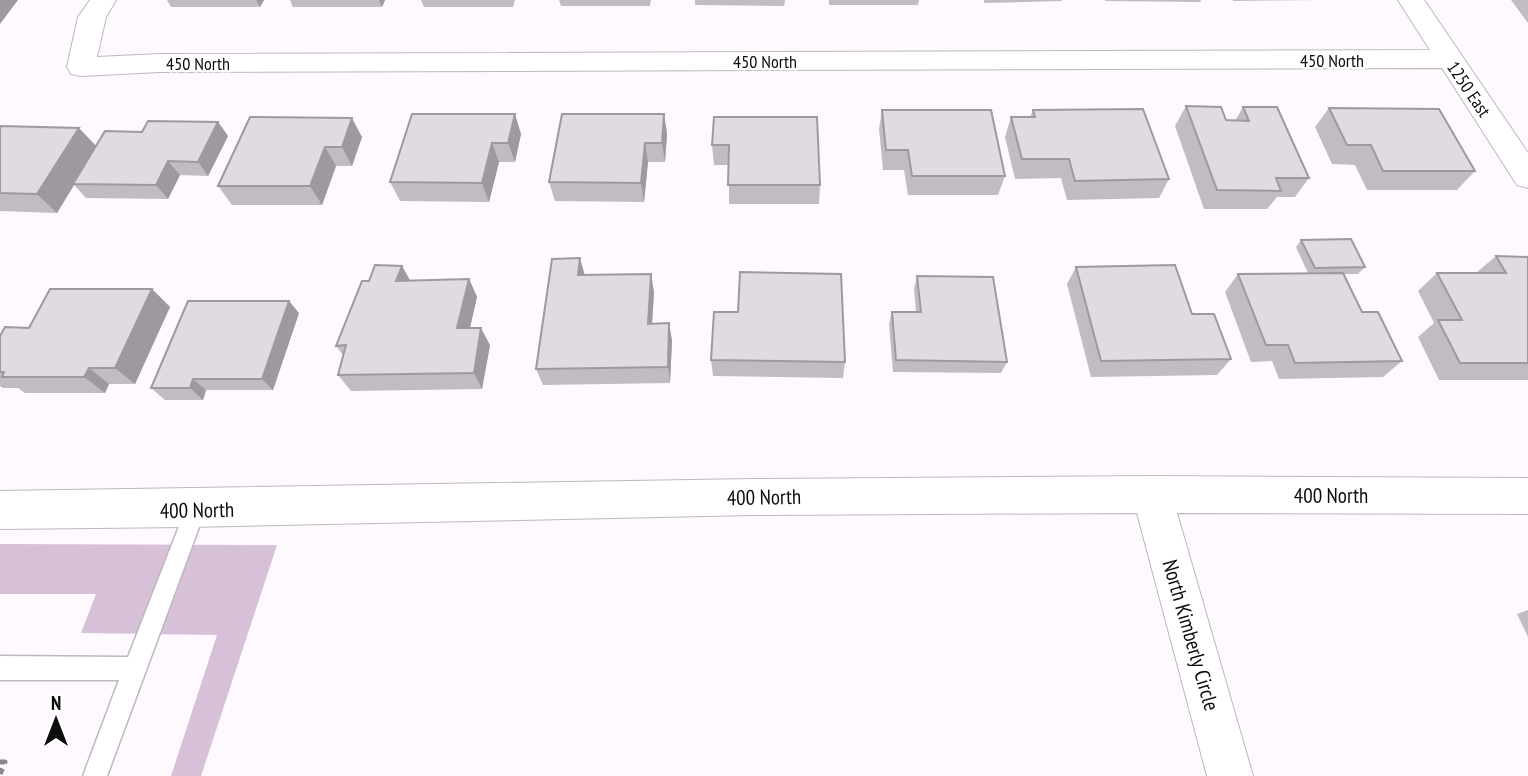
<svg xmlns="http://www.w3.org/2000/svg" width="1528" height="776" viewBox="0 0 1528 776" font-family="'PT Sans Narrow',sans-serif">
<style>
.green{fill:#d6c1d8}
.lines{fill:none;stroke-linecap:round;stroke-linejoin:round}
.service-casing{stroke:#bfb6bf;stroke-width:3}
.minor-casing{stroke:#bfb6bf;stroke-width:2}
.path{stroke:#8a868a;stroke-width:5;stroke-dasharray:6 6;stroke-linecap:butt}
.service{fill:#fff;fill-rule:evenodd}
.minor{fill:#fff;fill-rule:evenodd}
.wall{fill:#c2bbc3}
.shaded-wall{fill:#9e999f}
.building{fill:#e2dae3;stroke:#9e999f;stroke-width:2}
.labels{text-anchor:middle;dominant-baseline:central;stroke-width:5;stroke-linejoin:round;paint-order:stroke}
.far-street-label{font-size:18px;fill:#0e0b0e;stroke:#fff}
.street-label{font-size:21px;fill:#0e0b0e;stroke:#fff}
</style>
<rect width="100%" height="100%" fill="#fef9fe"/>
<polygon class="green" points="0,544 277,545 201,776 171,776 217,635 81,633 96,594 0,594"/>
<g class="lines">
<defs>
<polygon id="service" points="195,501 202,504 205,511 107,776 83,776 119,680 0,680 0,656 128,657 185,511 188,504"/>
<g id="minor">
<polygon points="90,0 116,0 106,17 97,57 160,54 1430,50 1398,0 1424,0 1528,153 1528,188 1517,185 1442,68 160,72 81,76 71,74 67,67 78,17"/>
<polygon points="1152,476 1528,478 1528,514 1177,513 1253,776 1207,776 1137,513 752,515 188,527 0,529 0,491 752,479"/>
</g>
</defs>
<use href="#service" class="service-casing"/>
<use href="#minor" class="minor-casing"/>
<polyline class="path" points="0,762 5,762 0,774"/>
<use href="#service" class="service"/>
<use href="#minor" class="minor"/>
</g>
<g class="wall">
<polygon points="167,0 264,0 260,7 171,7"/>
<polygon points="290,0 385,0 382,7 293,7"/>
<polygon points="421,0 515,0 513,7 424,7"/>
<polygon points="559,0 651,0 650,6 561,6"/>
<polygon points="695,0 785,0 784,6 695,5"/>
<polygon points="829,0 919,0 918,5 829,5"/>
<polygon points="984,0 1062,0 1062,1 984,3"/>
<polygon points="1105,0 1201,0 1200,2 1105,1"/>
<polygon points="1233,0 1323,0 1233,1"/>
<polygon points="1511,0 1528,0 1528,23"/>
<polygon points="1186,106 1226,120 1235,121 1243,107 1309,178 1295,197 1277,197 1267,209 1204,209 1175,126"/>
<polygon points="1329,108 1475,171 1457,190 1367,190 1355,165 1332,164 1315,127"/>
<polygon points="882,110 1005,176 998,195 908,195 904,170 883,170 879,129"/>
<polygon points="1033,110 1169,179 1159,198 1067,200 1061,178 1015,179 1005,137 1011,117 1030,117"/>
<polygon points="412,114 521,134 515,162 499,162 489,202 400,201 390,182"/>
<polygon points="664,114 667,134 665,162 648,162 644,202 555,201 549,182"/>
<polygon points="250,117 362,137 352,166 336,166 322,205 232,205 218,186"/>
<polygon points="714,117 820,185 819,204 729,204 729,165 714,165 712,145"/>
<polygon points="218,122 228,136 208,176 180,175 168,199 86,198 74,185 57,213 0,211 0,126 96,146 142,132"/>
<polygon points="1301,240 1365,267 1358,274 1344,274 1362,312 1402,361 1383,377 1279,379 1272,361 1251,362 1225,292 1238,274 1308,273 1296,247"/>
<polygon points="1496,256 1528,257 1528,380 1439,380 1418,337 1434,323 1418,291 1437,273 1476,273"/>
<polygon points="402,266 410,281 469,279 477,297 470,328 490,345 482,389 351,391 338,375 343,355 336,346 369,281"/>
<polygon points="1076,267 1192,314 1231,359 1217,375 1091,377 1067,284"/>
<polygon points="585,275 654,292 652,323 672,340 670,383 543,385 536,369"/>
<polygon points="917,276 1007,362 1001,373 893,372 889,324 892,312 916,312 914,289"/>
<polygon points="152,289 170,307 135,384 109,384 105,393 25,393 18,388 3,388 0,386 0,336 29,328"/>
<polygon points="299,313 273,390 206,390 203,400 165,400 151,388"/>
<polygon points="711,360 845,362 843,378 713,376"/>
<polygon points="1528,610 1528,637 1517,614"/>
</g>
<g class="shaded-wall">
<polygon points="0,0 18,0 0,24"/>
<polygon points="256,0 264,0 260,7"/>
<polygon points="379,0 385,0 382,7"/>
<polygon points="515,114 521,134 515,162 508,143"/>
<polygon points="664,114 667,134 665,162 662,143"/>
<polygon points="352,118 362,137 352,166 342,147"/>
<polygon points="218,122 228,136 208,176 198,162"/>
<polygon points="79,128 97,147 57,213 37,194"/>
<polygon points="492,143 499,162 489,202 482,183"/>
<polygon points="645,143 648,162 644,202 641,183"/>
<polygon points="325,147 336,166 322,205 310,186"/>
<polygon points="168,161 180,175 168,199 156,185"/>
<polygon points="580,258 585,276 578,275"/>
<polygon points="402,266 412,284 396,281"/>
<polygon points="651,274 654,292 651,340 648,324"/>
<polygon points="469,279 477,297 466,345 457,328"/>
<polygon points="152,289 170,307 135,384 115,368"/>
<polygon points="289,301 299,313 273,390 262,379"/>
<polygon points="669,323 672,340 670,383 668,367"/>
<polygon points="481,328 490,345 482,389 474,373"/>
<polygon points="89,368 109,384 105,393 84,377"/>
<polygon points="193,379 206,390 203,400 190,388"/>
</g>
<g class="building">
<polygon points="1186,106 1221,107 1226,120 1249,121 1243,107 1277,107 1309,178 1276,178 1281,191 1217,190"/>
<polygon points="1329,108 1439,109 1475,171 1383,171 1371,145 1347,145"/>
<polygon points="1143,109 1169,179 1075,181 1069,159 1022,159 1011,117 1035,117 1033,110"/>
<polygon points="882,110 991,110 1005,176 912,176 908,150 886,150"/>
<polygon points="412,114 515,114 508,143 492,143 482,183 390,182"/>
<polygon points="562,114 664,114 662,143 645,143 641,183 549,182"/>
<polygon points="250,117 352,118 342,147 325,147 310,186 218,186"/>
<polygon points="714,117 817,117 820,185 728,185 729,145 712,145"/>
<polygon points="148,121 218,122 198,162 168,161 156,185 73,184 105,131 142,132"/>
<polygon points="0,126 79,128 37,194 0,193"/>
<polygon points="1351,239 1365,267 1315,268 1301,240"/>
<polygon points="1496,256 1528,257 1528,363 1460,363 1438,320 1462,320 1437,273 1506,273"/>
<polygon points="580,258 578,275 651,274 648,324 669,323 668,367 536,369 552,259"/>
<polygon points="375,265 402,266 396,281 469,279 457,328 481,328 474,373 338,375 346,345 336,346 362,281 369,281"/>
<polygon points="1175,265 1192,314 1214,314 1231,359 1101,361 1076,267"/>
<polygon points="740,272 841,274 845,362 711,360 714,312 738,312"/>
<polygon points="1343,273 1362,312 1378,312 1402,361 1295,363 1288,345 1266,345 1238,274"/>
<polygon points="917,276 993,277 1007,362 896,360 892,312 921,312"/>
<polygon points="50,289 152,289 115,368 89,368 84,377 2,377 4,372 0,372 0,336 5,327 29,328"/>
<polygon points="188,301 289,301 262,379 193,379 190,388 151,388"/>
</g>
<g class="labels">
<g class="far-street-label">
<text x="1332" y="60">450 North</text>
<text x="765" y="61">450 North</text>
<text x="198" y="63">450 North</text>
<text transform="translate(1469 89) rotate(56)">1250 East</text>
</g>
<g class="street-label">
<text x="1331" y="495">400 North</text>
<text transform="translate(764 497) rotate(-1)">400 North</text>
<text transform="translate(197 510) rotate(-1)">400 North</text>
<text transform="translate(1191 635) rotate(74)">North Kimberly Circle</text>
</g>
</g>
<g transform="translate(56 720)" stroke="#ffffff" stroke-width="5" paint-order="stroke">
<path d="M0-5L12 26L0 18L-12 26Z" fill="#0e0b0e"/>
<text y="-10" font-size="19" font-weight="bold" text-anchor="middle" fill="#0e0b0e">N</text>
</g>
</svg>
